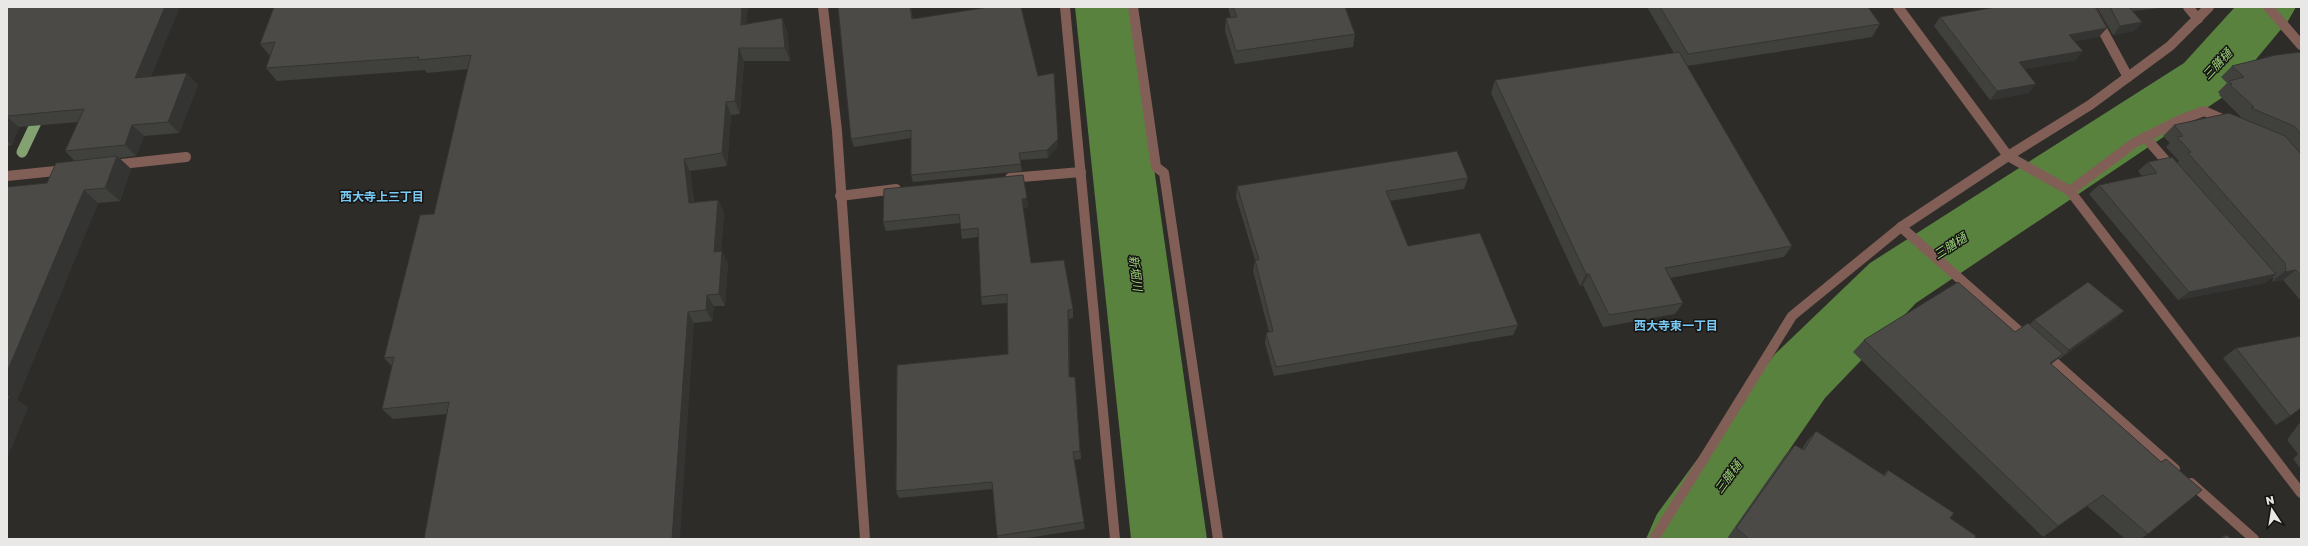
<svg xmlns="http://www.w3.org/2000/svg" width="2308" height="546" viewBox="0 0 2308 546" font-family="'Golos Text','Noto Sans JP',sans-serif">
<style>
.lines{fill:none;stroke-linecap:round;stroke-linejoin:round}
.stream{stroke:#84a171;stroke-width:11}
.river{fill:#59823f;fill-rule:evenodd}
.minor{stroke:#825f56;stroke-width:10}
.wall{fill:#40403d}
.shaded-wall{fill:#343432}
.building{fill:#4b4a47;stroke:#343432}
.labels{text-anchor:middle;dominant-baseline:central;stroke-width:3;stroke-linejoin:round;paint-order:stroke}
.water-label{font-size:12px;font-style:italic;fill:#9bd477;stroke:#161413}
.neighbourhood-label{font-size:12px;font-weight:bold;fill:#78c9f4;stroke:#161413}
</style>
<rect width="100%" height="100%" fill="#2e2c29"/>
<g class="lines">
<polyline class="stream" points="22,152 41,112"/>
<g class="river">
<polygon points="1075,7 1131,7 1207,539 1131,539"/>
<polygon points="2235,7 2296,7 2288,21 2226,95 1916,303 1825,398 1728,539 1646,539 1657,514 1775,354 1870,263 2184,63"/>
</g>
<g class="minor">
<polyline points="823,7 837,131 865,539"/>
<polyline points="1065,7 1115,539"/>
<polyline points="1133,7 1156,167 1164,173 1218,539"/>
<polyline points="1898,7 2008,156 2070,191 2301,493"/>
<polyline points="2090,7 2128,77"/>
<polyline points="2188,7 2198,19"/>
<polyline points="2268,7 2301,45"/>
<polyline points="2145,137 2173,169"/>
<polyline points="112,165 186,157"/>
<polyline points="7,176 65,170"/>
<polyline points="1010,178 1081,172"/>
<polyline points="2070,191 2134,143 2180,120 2204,111 2227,121"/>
<polyline points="840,196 896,189"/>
<polyline points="1901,227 2028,339"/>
<polyline points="2044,353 2175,469"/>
<polyline points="2191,483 2254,539"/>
<polyline points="1654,539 1792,316 1901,227 2008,156 2090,105 2170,46 2209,7"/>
</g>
</g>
<g class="wall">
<polygon points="7,7 151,77 198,85 179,133 144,136 136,156 119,158 131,169 120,201 98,203 17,400 28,407 7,458 7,187 47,183 75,161 65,151 78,122 19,127 12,145 7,146"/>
<polygon points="274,7 748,7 746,24 782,18 787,31 790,61 744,61 740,114 731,115 727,166 690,171 694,202 718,200 724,212 721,252 728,263 725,306 714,306 712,321 694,323 447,414 393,419 382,409 392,366 384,358 434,214 468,69 427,73 425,70 277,81 266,68 270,56 260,44"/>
<polygon points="838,7 911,7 913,19 1038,76 1058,146 1048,158 1020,160 1022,171 913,182 911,175 911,138 854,147 851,139"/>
<polygon points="1228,7 1345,7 1355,34 1353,47 1235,64 1225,31 1226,18 1231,18"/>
<polygon points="1647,7 1868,7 1880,24 1872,37 1687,66 1792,246 1784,257 1670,278 1683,303 1675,314 1603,327 1583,285 1580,286 1491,93 1495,80 1674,53"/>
<polygon points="2097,7 2170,7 2133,11 2142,22 2134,31 2113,35"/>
<polygon points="1940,17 2099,37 2075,41 2076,60 2024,69 2029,93 1990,100 1934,26"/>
<polygon points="2301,52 2301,301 2283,280 2271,282 2273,279 2273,277 2265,283 2178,300 2089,194 2099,185 2142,176 2138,171 2148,162 2177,163 2179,161 2166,147 2170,143 2163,136 2174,125 2241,118 2241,117 2219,95 2220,94 2218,92 2227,83 2221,77 2232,66"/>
<polygon points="1468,178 1464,189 1390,201 1408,246 1518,325 1513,335 1274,376 1265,343 1266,333 1269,332 1253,271 1255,260 1236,197 1237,186"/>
<polygon points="1027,198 1028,207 1023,208 1031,263 1073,309 1073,318 1069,319 1070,377 1075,377 1081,459 1074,460 1085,529 1021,539 998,539 993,489 899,498 896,491 1008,354 1007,303 982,305 981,297 978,237 962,239 960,223 886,231 883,222"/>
<polygon points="2124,311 2114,320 2060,359 2059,358 2051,364 2161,462 2166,459 2148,534 2140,539 2125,539 2087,506 2043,537 1853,352 1864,340 2015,332 2029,325 2034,320"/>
<polygon points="2236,348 2290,416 2276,425 2223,358"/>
<polygon points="2301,421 2301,469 2293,459 2298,454 2287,440"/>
<polygon points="1816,431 1883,475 1888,470 1950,518 1974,539 1730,539 1728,537 1786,454 1795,445 1802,449 1807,441"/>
<polygon points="2226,535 2232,539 2219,539"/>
</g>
<g class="shaded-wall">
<polygon points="165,7 180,7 146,89 135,78"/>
<polygon points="742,7 748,7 745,37 741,25"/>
<polygon points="782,18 787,31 790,61 785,48"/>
<polygon points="2142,22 2134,31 2113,35 2120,26"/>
<polygon points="2107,28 2099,37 2062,43 2069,35"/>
<polygon points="739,48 744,61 740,114 735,101"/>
<polygon points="2083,51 2076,60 2011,71 2019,62"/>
<polygon points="187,73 198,85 179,133 168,122"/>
<polygon points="1055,81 1058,146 1048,158 1047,150"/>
<polygon points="2036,84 2029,93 1990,100 1997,91"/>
<polygon points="726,102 731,115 727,166 722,153"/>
<polygon points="7,117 19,127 12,145 7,141"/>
<polygon points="132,125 144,136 136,156 125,145"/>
<polygon points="117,156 131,169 120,201 105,188"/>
<polygon points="684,159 690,171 695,215 689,203"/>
<polygon points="84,190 98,203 17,400 28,407 7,458 7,372"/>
<polygon points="1027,198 1028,207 1023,208 1022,199"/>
<polygon points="718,200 724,212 720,264 714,252"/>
<polygon points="722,251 728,263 725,306 719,294"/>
<polygon points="2296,270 2283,280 2271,282 2284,272"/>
<polygon points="1586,274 1589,274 1583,285 1580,286"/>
<polygon points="2276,274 2265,283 2178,300 2189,292"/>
<polygon points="707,295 714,306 712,321 706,310"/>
<polygon points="1068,310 1069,319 1070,385 1069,377"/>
<polygon points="2124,311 2114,320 2060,359 2069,350"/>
<polygon points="688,312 694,323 680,539 672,539"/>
<polygon points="2063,354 2049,366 2050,363"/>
</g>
<g class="building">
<polygon points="7,7 165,7 135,78 187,73 168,122 132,125 125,145 65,151 84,109 7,116"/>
<polygon points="274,7 742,7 741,25 782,18 785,48 739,48 735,101 726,102 722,153 684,159 689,203 718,200 714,252 722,251 719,294 707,295 706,310 688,312 672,539 424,539 449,402 382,409 394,357 384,358 420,215 434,214 471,55 418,60 419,57 266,68 275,42 260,44"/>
<polygon points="838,7 910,7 912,19 989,7 1021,7 1038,76 1054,73 1058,139 1047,150 1019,153 1021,164 911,175 911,130 851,139"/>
<polygon points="1233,7 1345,7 1355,34 1236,51 1226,18 1237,17"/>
<polygon points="1660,7 1868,7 1880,24 1688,54"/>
<polygon points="1996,7 2095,7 2107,28 2069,35 2083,51 2019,62 2036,84 1997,91 1940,17"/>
<polygon points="2110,7 2129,7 2142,22 2120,26"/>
<polygon points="1679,52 1792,246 1665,268 1683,303 1609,315 1589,274 1586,274 1495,80"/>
<polygon points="2301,52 2301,134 2294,126 2251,108 2254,107 2230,85 2232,84 2229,81 2244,77 2232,66 2276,55"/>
<polygon points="2229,113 2285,136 2301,154 2301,275 2296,270 2284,272 2286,269 2285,263 2188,153 2191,152 2177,137 2183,136 2174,125"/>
<polygon points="1457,151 1468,178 1386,191 1408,246 1480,233 1518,325 1276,367 1266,333 1273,331 1255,260 1259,260 1237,186"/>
<polygon points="117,156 105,188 84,190 7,372 7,187 47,183 56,163"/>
<polygon points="2172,157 2276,274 2189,292 2099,185 2157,173 2148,162"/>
<polygon points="1023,175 1027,198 1022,199 1031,263 1064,260 1073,309 1068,310 1069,377 1075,377 1080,451 1073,452 1084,522 997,536 992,482 896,491 897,365 1008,354 1007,294 981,297 978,228 961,230 959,214 883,222 884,189"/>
<polygon points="1958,282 2015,332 2028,323 2063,354 2050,363 2161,462 2166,459 2202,490 2148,534 2103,495 2058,526 1864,340"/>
<polygon points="2088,282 2124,311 2069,350 2034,320"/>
<polygon points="2301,336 2301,408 2290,416 2236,348"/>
<polygon points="10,395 7,404 7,396"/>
<polygon points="1816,431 1885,476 1888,470 1954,513 1950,518 1976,536 1974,539 1748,539 1748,538 1736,528 1795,445 1804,450"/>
<polygon points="2226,535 2232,539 2223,539"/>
</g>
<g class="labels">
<g class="water-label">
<text transform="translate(2217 64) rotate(-47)">三膳樋</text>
<text transform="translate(1950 246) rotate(-33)">三膳樋</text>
<text transform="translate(1136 273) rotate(83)">新堀川</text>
<text transform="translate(1728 477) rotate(-54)">三膳樋</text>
</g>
<g class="neighbourhood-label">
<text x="382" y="196">西大寺上三丁目</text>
<text x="1676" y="325">西大寺東一丁目</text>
</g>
</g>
<rect width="2308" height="546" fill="none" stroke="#eae8e6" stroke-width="16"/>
<g transform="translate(2272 510) rotate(348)" stroke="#161413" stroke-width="3" paint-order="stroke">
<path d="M0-3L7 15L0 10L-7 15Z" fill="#eae8e6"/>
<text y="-6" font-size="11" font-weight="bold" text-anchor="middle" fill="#eae8e6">N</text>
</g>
</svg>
